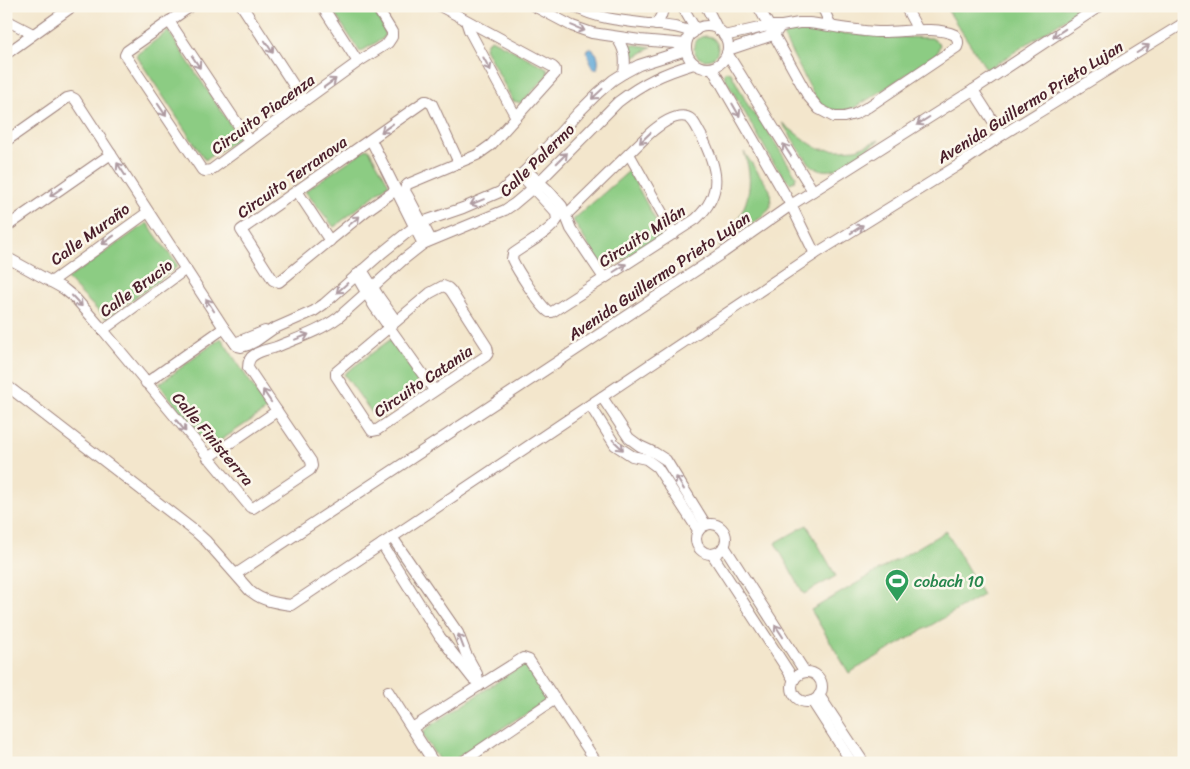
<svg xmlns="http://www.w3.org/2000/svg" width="1190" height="769" viewBox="0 0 1190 769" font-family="Sriracha,sans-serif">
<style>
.green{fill:#8ccc83;stroke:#6b7657}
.water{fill:#60a8d7;stroke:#556481}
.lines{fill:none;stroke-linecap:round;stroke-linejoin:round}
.minor-casing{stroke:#9e827c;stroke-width:12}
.minor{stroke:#fff;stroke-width:10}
.oneway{stroke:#ae9aa0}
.labels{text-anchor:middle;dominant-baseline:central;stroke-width:5;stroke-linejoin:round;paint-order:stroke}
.street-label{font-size:16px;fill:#4a1f2b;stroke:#fbf7ec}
.leisure-label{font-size:16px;fill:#27864d;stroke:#fbf7ec;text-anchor:start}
</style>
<rect width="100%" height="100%" fill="#fbf7ec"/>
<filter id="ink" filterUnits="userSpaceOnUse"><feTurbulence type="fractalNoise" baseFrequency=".02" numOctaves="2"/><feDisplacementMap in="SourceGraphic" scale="10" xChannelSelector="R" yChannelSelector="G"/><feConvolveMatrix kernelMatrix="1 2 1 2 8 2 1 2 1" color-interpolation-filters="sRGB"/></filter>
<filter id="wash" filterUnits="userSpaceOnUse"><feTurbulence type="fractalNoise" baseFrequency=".0096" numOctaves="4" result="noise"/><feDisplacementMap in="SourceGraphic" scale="20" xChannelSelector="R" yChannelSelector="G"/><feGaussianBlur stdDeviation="1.12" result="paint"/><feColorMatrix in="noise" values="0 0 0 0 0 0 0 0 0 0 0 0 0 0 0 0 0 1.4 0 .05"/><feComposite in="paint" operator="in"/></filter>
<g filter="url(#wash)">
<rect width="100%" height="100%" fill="#f3e6cc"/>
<g class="green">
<polygon points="330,6 372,6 385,31 384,38 360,52"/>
<polygon points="766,6 818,6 820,10 818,16 771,15"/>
<polygon points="945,6 1085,6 987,70"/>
<polygon points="787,30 899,37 932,38 940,44 937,54 877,94 852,109 835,111 821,105 814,95 783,36"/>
<polygon points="168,31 239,138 205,160 136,55"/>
<circle cx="706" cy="48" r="12"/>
<polygon points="491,39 547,68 548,75 521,103 513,101 485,48 487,43"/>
<polygon points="629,44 652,47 632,59"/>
<polygon points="726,71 731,73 751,111 763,124 796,176 795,181 790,183 786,179 773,162 725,78 724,74"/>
<path d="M782,123L806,141L819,149L841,150L856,149L879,140C863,153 837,180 814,167C806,163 789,132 782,123Z"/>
<polygon points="368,148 389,184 334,227 305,191"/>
<path d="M744,152L770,190L771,206L763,216L718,247C743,215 758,193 744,152Z"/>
<polygon points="629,171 664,236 604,271 573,220"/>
<polygon points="147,223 178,266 106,319 67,279"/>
<polygon points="221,338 268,409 209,448 159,384"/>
<polygon points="391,339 424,388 377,420 344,374"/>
<polygon points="807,525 836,576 804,594 775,543"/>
<polygon points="946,531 983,595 849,673 811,610"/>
<polygon points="521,666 528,666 546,693 547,696 544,701 449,763 441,763 425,739 423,733 426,729"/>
</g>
<path class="water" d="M590,48C598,52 600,60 597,69H593C589,63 592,59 586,52L587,49Z"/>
</g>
<g filter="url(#ink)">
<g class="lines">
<defs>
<g id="minor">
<polyline points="191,6 127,51 125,55 202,170 205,171 211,170 304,101 358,62 388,43 392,37 392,32 376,6"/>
<polyline points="242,6 304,101"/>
<polyline points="322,6 358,62"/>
<polyline points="534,6 572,26 592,33 640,40 686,44"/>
<path d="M573,6C597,19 623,21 650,24C665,26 679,26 693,33"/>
<polyline points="682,6 696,30"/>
<polyline points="706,6 718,30"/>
<polyline points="822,6 831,26"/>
<polyline points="905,6 918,30"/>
<polyline points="6,20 33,34"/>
<polyline points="169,21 249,141"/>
<polyline points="466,21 469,30 516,117"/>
<polyline points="656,25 661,16 664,6"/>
<circle cx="707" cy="47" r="21"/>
<path d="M724,36L768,26H782L799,23H809C832,26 855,31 878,32C902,33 934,25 955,35C958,39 959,43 957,47L868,107L855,114L844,117H834L819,109L808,96L758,6"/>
<path d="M616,37C625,49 626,58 624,73"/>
<polyline points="728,50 773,35 778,30"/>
<polyline points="727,53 813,191"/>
<polyline points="6,54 73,6"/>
<polyline points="712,68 791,205 815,254"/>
<polyline points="973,90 1002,135"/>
<polyline points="371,140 423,244"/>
<polyline points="6,141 67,98 71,97 75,99 224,328 237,346 241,347 248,345 256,341 273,329 314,311 324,304 383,252 414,227 428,220 463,208 500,192 526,170 580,111 598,93 613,80 624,73 639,65 686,50"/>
<polyline points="629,154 674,234"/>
<polyline points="526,170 548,190 562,206 571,229 604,278"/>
<path d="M521,175L556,213L557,220C550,232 525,245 513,254L512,259C517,270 540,306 549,312H552L696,219C725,192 717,167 701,135C697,129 694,119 687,117C674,113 657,127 649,134L566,215"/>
<polyline points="396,190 366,211 279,282 275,281 273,280 241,230 425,101 427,101 432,104 459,163"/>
<polyline points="297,191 330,241"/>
<polyline points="6,227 111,154"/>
<polyline points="431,240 408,196 405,191 406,186 408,184 477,155 491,145 555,74 555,69 553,67 440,6"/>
<path d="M6,257L64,289L75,298L103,330L250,507L253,508L310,470L312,466L311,461L248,368C248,362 249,358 254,355C261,350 268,350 276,347C298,338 320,331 339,317L404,259L423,244L505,210L514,204L533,188L618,102C644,82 664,73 694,64"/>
<polyline points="362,270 379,297 396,321"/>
<polyline points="356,275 374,306 434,390"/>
<polyline points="51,282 148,212"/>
<path d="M443,286L448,288L451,291L487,347C488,351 489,353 486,356L377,430L372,431L336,376V372L430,293Z"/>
<polyline points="103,330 186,269"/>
<polyline points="235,343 265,331"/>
<polyline points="146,383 224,328"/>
<path d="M6,385L196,532L206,541L250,591C262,601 276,603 291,605L815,254L957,166L1002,135L1184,23"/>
<polyline points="602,397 629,438 640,446 655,453 666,460 706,525"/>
<polyline points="590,405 615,445 632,456 646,459 657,467 698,530"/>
<polyline points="208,458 277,411"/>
<circle cx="711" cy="539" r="15"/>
<polyline points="392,537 458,633 466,654 477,674 479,686"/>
<polyline points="382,544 440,637 473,679"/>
<polyline points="724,546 805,672"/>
<polyline points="712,554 794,680"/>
<polyline points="236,574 724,252 791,205 973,90 1100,6"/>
<circle cx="807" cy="687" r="15"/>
<polyline points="388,691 434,763"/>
<polyline points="819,695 864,763"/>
<polyline points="812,701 852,763"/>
<polyline points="412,728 523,658 529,660 597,763"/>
<polyline points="461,763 555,699"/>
</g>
</defs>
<use href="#minor" class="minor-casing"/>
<use href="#minor" class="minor"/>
</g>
<defs><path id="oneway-shaft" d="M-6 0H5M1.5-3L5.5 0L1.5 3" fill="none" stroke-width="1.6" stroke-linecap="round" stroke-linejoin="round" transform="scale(1.25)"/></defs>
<g class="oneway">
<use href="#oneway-shaft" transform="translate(578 28) rotate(22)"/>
<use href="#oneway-shaft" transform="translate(1059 33) rotate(147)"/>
<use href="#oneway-shaft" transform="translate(269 47) rotate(57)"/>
<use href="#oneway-shaft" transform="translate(1143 49) rotate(-32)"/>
<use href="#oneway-shaft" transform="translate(196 62) rotate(56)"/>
<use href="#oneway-shaft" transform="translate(487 64) rotate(61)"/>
<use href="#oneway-shaft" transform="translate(330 83) rotate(-36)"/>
<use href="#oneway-shaft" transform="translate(597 94) rotate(137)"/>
<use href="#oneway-shaft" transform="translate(162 110) rotate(56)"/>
<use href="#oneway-shaft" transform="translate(736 110) rotate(60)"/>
<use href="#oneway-shaft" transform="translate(923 121) rotate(148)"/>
<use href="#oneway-shaft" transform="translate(387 128) rotate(144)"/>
<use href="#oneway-shaft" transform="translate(645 138) rotate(136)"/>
<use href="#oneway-shaft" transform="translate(787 150) rotate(-123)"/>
<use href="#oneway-shaft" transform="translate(562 158) rotate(-45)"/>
<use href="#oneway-shaft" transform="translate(121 169) rotate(-123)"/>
<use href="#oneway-shaft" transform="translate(56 192) rotate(145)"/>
<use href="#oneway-shaft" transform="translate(477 202) rotate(158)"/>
<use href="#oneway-shaft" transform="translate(354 221) rotate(-40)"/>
<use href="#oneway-shaft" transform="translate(857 229) rotate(-33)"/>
<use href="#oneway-shaft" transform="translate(108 240) rotate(144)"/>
<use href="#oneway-shaft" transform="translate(620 268) rotate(-32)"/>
<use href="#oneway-shaft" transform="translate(342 288) rotate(138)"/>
<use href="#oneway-shaft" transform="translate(77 301) rotate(47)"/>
<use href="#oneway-shaft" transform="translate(210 305) rotate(-123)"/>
<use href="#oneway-shaft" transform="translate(302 337) rotate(-21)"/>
<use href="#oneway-shaft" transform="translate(267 396) rotate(-124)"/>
<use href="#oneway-shaft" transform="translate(181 426) rotate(50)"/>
<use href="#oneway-shaft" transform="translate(618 445) rotate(44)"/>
<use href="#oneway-shaft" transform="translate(680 483) rotate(-122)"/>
<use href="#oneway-shaft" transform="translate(779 631) rotate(-123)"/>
<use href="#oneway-shaft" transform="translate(461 641) rotate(-111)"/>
</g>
</g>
<defs>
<symbol id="stadium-pin" viewBox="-11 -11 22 30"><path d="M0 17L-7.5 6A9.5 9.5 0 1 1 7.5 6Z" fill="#2e9e5b" stroke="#fbf7ec"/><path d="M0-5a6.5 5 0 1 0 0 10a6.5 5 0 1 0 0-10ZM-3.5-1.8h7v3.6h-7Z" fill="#fff"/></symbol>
</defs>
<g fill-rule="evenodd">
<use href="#stadium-pin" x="883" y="567" width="28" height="38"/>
</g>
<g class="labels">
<g class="street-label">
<text transform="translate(1030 102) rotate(-32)">Avenida Guillermo Prieto Lujan</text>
<text transform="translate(263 114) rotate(-36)">Circuito Piacenza</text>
<text transform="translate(537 160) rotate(-44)">Calle Palermo</text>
<text transform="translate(292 177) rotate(-35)">Circuito Terranova</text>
<text transform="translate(90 234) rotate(-36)">Calle Muraño</text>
<text transform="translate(642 236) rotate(-33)">Circuito Milán</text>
<text transform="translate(659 276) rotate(-34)">Avenida Guillermo Prieto Lujan</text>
<text transform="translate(136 288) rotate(-36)">Calle Brucio</text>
<text transform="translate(423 381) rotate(-34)">Circuito Catania</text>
<text transform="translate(213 439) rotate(50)">Calle Finisterrra</text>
</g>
<g class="leisure-label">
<text x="914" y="581">cobach 10</text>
</g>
</g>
<rect width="1190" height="769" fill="none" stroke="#fbf7ec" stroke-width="25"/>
</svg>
